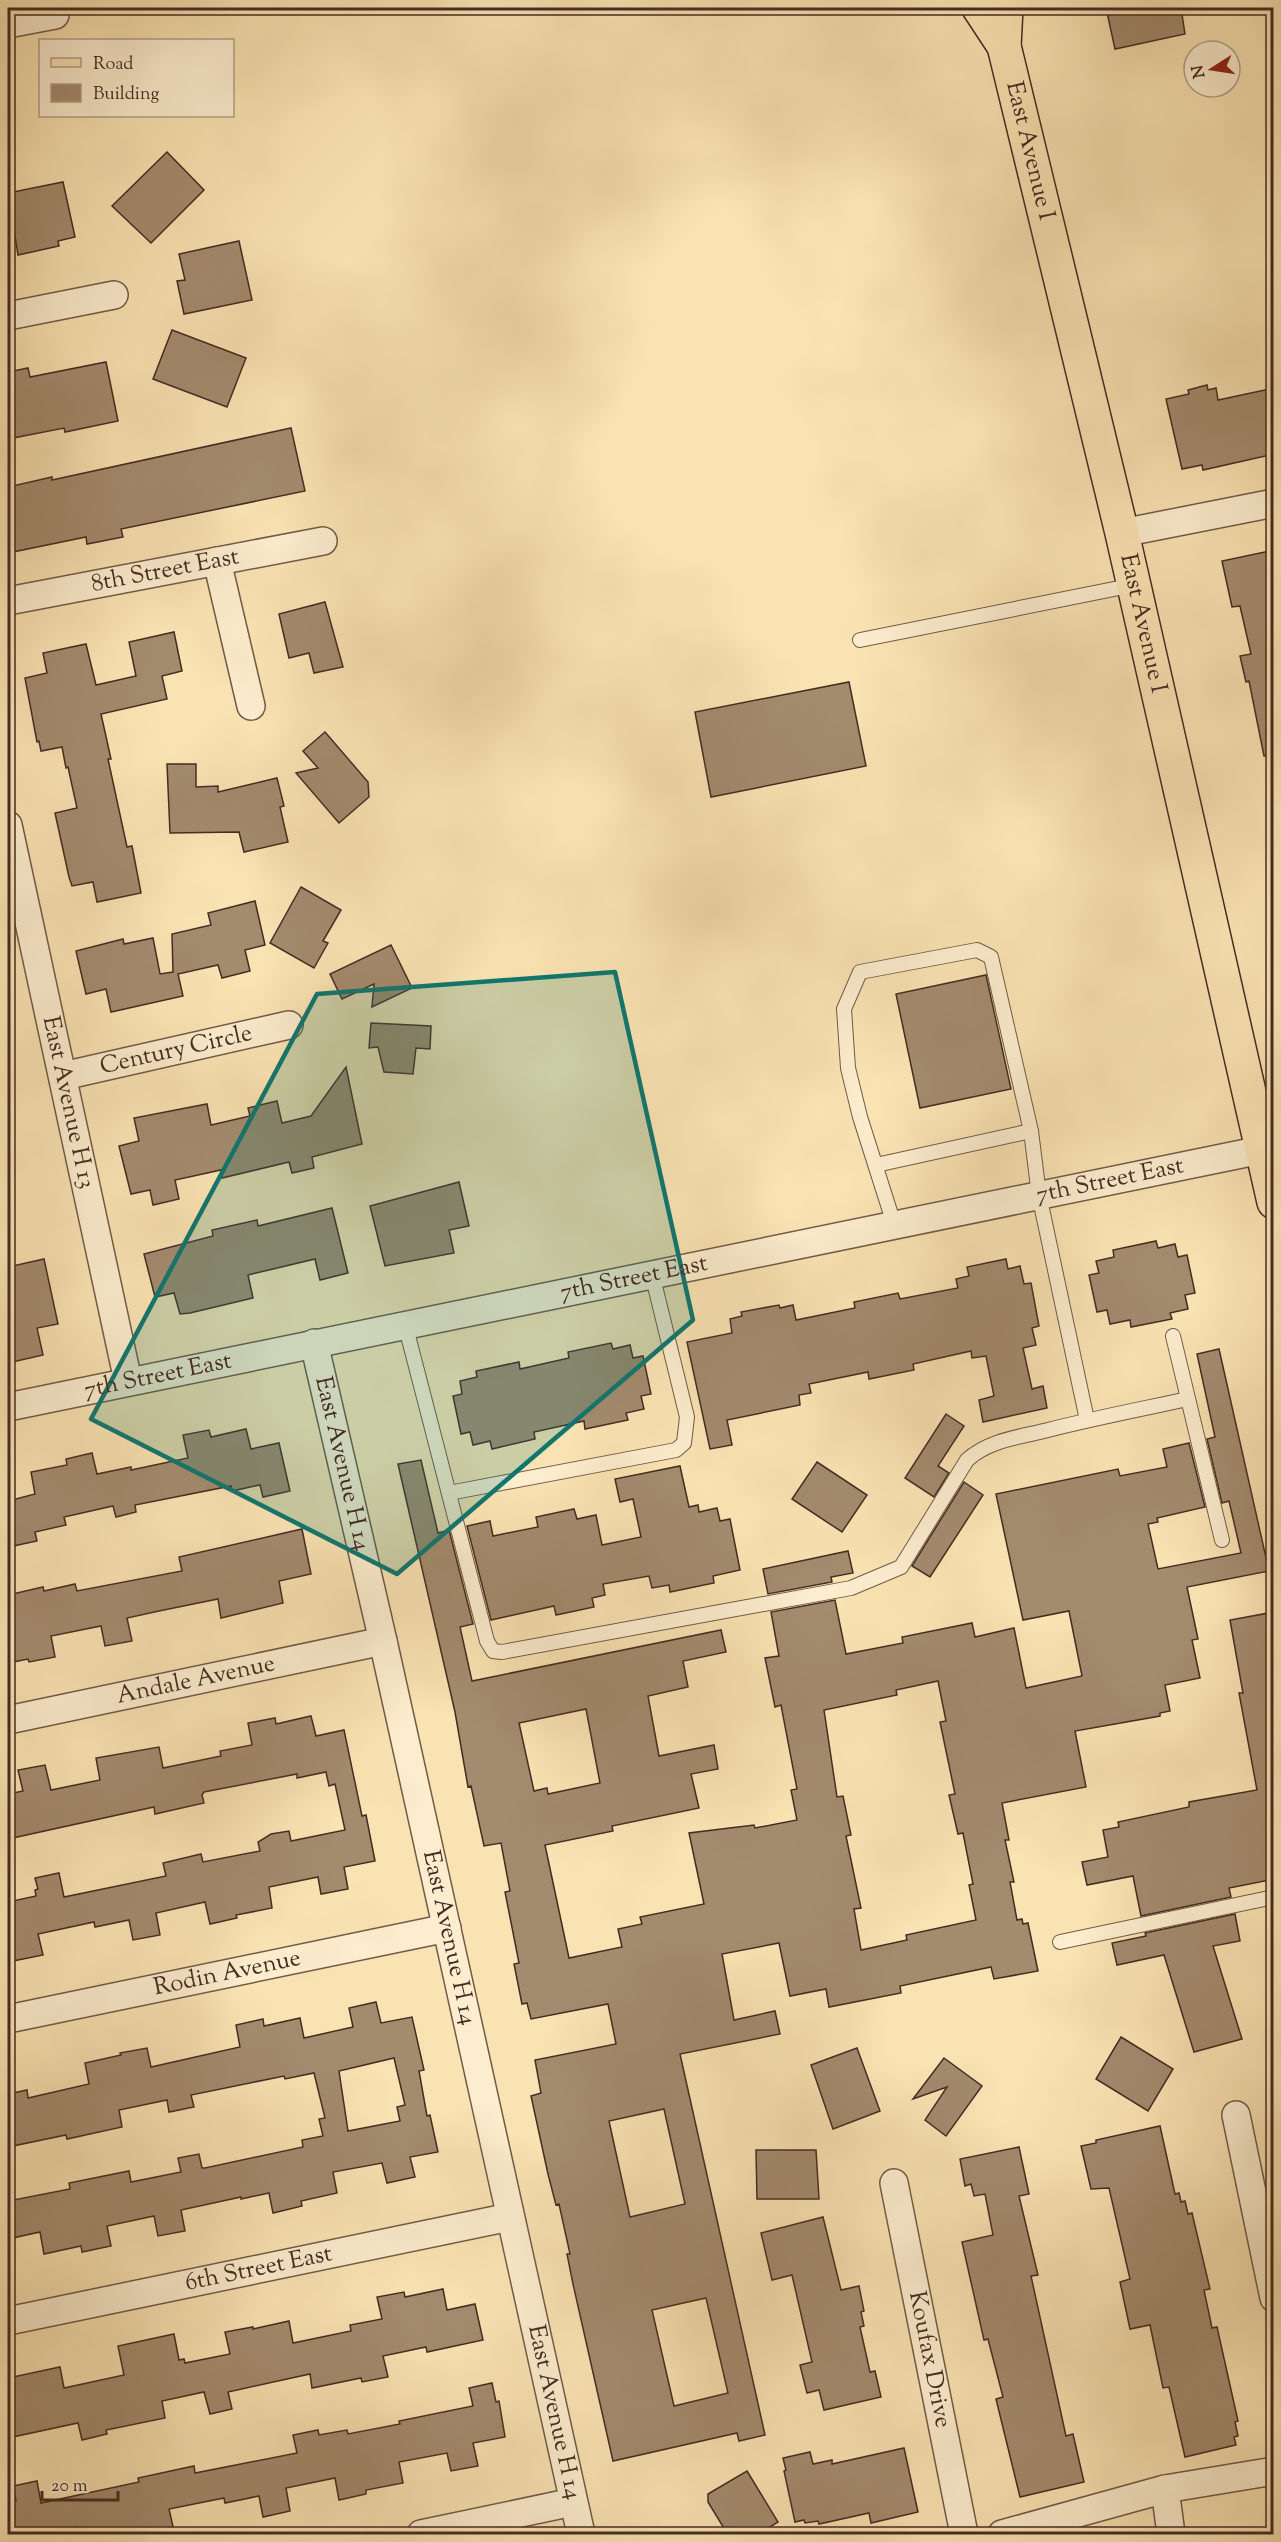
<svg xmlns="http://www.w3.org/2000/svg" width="1281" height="2542" viewBox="0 0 1281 2542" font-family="'Sorts Mill Goudy',serif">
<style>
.building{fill:#a38b6e;stroke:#442c24;stroke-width:1.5;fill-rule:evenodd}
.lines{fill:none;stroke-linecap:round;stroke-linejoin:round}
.lane-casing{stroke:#725a48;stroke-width:16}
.street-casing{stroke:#725a48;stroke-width:30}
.primary-casing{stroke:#442c24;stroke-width:36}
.lane{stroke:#fcedce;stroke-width:14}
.street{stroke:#fcedce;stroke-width:27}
.primary{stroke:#fae3b3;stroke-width:33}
.marked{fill:#0f766e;fill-opacity:0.2;stroke:#0f766e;stroke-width:4.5;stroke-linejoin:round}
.labels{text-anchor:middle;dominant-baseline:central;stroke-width:6;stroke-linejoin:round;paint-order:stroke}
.street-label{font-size:24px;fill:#442c24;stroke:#fcedce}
</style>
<rect width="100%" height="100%" fill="#fae3b3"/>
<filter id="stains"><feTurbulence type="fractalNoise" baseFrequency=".00333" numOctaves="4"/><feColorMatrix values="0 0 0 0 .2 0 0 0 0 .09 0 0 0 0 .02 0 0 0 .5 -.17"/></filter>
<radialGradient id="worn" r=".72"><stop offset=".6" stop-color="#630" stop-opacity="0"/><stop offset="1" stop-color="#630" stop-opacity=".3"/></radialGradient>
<g class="building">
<polygon points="1106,8 1181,8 1185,34 1115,49"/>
<polygon points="167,152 204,190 151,243 112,206"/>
<polygon points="63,182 75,237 58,241 59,246 18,255 8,193"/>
<polygon points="239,241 252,300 184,314 177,281 185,280 179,254"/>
<polygon points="172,330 246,358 227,407 153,379"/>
<polygon points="106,362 118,421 65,432 64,428 8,439 8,372 28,368 30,377"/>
<polygon points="1207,385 1208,390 1216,388 1218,400 1274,388 1274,454 1203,470 1202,465 1182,469 1166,399 1189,394 1188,390"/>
<polygon points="291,428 305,491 121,529 123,537 87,544 86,537 8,553 8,487 52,477 52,480"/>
<polygon points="1274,550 1274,755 1264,756 1249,681 1246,682 1240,656 1251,654 1240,606 1232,607 1222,561"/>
<polygon points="325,602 343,667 314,673 309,653 289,658 279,614"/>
<polygon points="174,632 182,671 162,676 167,699 101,714 111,759 108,759 127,847 132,846 141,893 97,902 93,882 72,886 69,877 55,813 77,808 68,767 66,768 62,747 41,751 39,741 37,742 25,678 47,673 43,653 86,644 96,685 136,676 129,642"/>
<polygon points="849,682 866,766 711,797 695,712"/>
<polygon points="325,732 368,782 369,797 339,823 296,773 318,768 303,751"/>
<polygon points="167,764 196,764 196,787 218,786 218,792 277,778 284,806 280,807 288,842 244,852 239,832 170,833"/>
<polygon points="301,887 341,910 323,941 328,943 314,968 270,943"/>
<polygon points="255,901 265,945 245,950 250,971 222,978 218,965 178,974 183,996 111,1012 106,989 86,994 76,951 123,939 124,944 153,938 160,974 173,972 172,934 211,925 208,913"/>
<polygon points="391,945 412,988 372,1007 374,984 342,999 330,974"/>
<polygon points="986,975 1011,1089 920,1108 896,994"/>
<polygon points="371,1023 431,1026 430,1049 416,1048 413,1074 384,1072 378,1047 369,1048"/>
<polygon points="346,1067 362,1144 312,1157 314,1168 292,1173 289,1162 222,1178 221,1170 175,1180 179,1199 153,1205 150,1190 131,1194 119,1146 139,1141 134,1118 207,1104 211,1125 250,1116 248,1108 277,1101 282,1123 311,1116"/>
<polygon points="459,1182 469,1226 449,1230 454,1253 385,1266 370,1206"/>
<polygon points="332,1208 348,1273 320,1280 315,1259 248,1275 253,1298 190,1313 180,1314 174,1293 155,1297 144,1254 213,1236 212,1230 257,1220 258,1226"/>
<polygon points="1156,1241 1158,1248 1175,1244 1178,1257 1187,1255 1195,1293 1185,1295 1188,1309 1170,1313 1172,1319 1131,1327 1130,1320 1110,1324 1107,1310 1097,1312 1089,1275 1099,1273 1096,1261 1114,1257 1113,1250"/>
<polygon points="44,1259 58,1324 37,1328 43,1355 8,1363 8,1267"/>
<polygon points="1006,1259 1008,1269 1020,1266 1024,1284 1031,1283 1039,1326 1032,1328 1036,1345 1023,1348 1032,1389 1043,1386 1047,1408 983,1422 979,1400 994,1396 986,1356 972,1358 971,1351 913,1364 914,1370 869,1379 868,1372 809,1384 811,1393 799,1395 800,1405 727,1420 732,1445 710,1449 687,1342 732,1333 730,1319 742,1316 741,1312 779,1305 780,1308 793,1305 796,1320 855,1308 854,1302 898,1293 900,1299 958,1288 956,1279 969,1276 967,1267"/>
<polygon points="611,1343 613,1349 630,1345 633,1358 643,1356 651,1394 641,1396 644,1409 626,1413 628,1420 585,1429 584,1421 534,1432 535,1439 492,1449 490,1441 473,1445 470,1432 461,1434 453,1396 462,1394 460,1381 477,1377 476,1371 519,1362 520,1369 569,1358 568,1352"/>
<path d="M1219,1349L1269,1571L1187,1587L1198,1639L1192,1640L1200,1678L1165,1685L1170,1711L1160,1713V1716L1075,1731L1086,1787L1002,1803L1009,1840H1005L1014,1882H1010L1017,1920L1022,1919L1023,1924L1028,1923L1038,1971L994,1979L991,1967L900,1986L901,1993L829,2007L826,1989L790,1996L779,1943L722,1954L734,2020L775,2011L780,2034L680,2054L765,2435L739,2441L737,2433L613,2461L573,2284L567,2254H570L559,2204L556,2205L548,2174L531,2096L541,2093L535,2060L616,2044L608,2004L531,2019L527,2003L522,2004L514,1964L519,1963L505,1892L510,1891L501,1843L484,1846L471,1786L468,1787L455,1712L398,1464L421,1460L438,1533L449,1530L473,1624L460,1627L472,1681L721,1630L726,1652L683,1661L688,1687L648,1696L659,1756L714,1745L718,1769L691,1774L699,1808L612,1826L613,1831L545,1845L569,1958L622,1947L618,1929L642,1924L640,1917L704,1904L689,1833L754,1825L755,1828L797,1820L791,1790L797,1789L781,1705L775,1707L765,1658L779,1656L771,1612L835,1600L846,1654L903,1643L902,1637L972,1623L975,1637L1014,1628L1026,1688L1082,1676L1069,1611L1023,1620L996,1494L1118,1469L1120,1476L1167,1467L1163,1449L1189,1443L1205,1507L1157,1518L1158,1522L1148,1524L1158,1569L1241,1553L1229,1501L1222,1503L1207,1439L1215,1437L1197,1354ZM938,1681L946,1721L940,1722L955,1794L949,1795L958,1834L963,1833L973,1884L969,1885L976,1920L906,1935L907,1940L861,1950L854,1909L861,1908L846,1836L851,1835L843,1796L837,1797L824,1710L897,1695L896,1690ZM586,1709L600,1783L548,1794L547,1788L534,1791L519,1723ZM664,2109L685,2204L630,2217L609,2121ZM706,2298L728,2393L674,2406L652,2310Z"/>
<polygon points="946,1414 964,1426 938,1466 949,1473 934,1497 905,1478"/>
<polygon points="246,1429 251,1449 279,1443 290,1491 263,1497 260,1485 232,1491 231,1486 135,1505 136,1512 116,1517 113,1506 64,1517 66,1525 35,1532 37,1541 13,1546 8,1520 8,1501 35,1494 31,1472 67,1465 66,1459 92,1453 97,1474 131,1467 131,1470 188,1458 183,1435 209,1430 211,1437"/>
<polygon points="817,1462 867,1495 842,1532 792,1499"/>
<polygon points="680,1466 689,1507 698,1505 699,1512 717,1508 720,1521 730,1519 740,1570 713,1576 714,1583 670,1592 669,1585 652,1588 649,1576 603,1584 605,1595 592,1598 594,1607 556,1615 554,1606 491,1620 467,1526 490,1521 493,1536 538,1527 536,1517 574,1509 577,1519 596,1515 602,1545 641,1537 633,1499 620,1502 615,1479"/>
<polygon points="964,1482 983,1495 930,1577 912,1566"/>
<polygon points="302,1529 311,1574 279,1581 283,1603 221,1618 218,1599 159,1611 127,1618 132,1641 105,1646 101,1626 51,1636 55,1657 29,1662 28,1659 8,1663 8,1595 43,1587 44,1591 75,1584 77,1591 182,1571 179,1557"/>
<polygon points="848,1551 853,1573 831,1577 832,1582 768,1594 763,1569"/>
<polygon points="1274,1612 1274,1879 1229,1888 1231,1897 1141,1916 1133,1876 1087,1885 1082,1862 1108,1857 1103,1830 1119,1827 1118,1822 1189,1807 1189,1802 1257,1790 1239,1693 1243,1693 1230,1620"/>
<polygon points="311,1716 316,1736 344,1730 362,1816 366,1815 375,1861 344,1867 348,1889 321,1894 318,1877 269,1887 272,1908 236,1915 237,1918 210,1924 205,1902 156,1913 160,1935 133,1940 129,1920 95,1927 94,1922 38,1934 43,1955 8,1962 8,1902 36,1896 35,1890 38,1889 35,1878 59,1873 64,1897 166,1876 163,1863 201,1854 203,1862 260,1851 258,1842 271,1834 289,1831 291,1841 345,1830 335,1784 329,1786 326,1772 297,1778 297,1774 204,1792 202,1795 204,1803 155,1814 154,1807 8,1839 8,1794 23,1791 18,1770 45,1765 51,1790 100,1780 96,1758 159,1747 163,1768 221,1756 220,1751 252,1745 248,1723 275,1718 276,1724"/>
<polygon points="1235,1914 1240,1941 1213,1946 1242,2039 1194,2052 1164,1955 1117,1965 1112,1943 1146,1936 1145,1933"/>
<path d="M376,2002L381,2023L412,2017L424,2070L419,2071L427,2116L430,2115L438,2152L410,2157L415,2177L387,2183L382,2163L333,2172L337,2193L301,2201L302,2206L273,2213L269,2193L241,2199V2197L181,2210L185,2231L158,2236L154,2216L107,2226L111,2246L82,2252L81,2246L44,2254L40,2232L8,2239V2201L70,2189L69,2183L129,2171L131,2182L181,2172L178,2158L199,2154L202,2168H205L303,2147L302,2140L323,2136L319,2119L325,2118L314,2073L285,2079L284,2076L191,2095L194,2107L169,2112L167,2100L119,2110L122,2127L67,2139L66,2135L8,2147V2094L27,2090L28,2098L89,2084L85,2063L121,2055L120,2053L147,2048L151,2067L240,2047L236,2025L263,2019L264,2026L300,2018L304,2038L353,2027L349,2008ZM394,2058L405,2105L397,2107L400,2121L348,2131L339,2071Z"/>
<polygon points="1121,2037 1173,2069 1148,2111 1096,2079"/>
<polygon points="857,2048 880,2111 833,2129 811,2065"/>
<polygon points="944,2058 982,2086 946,2136 925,2120 947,2087 913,2099"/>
<polygon points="1160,2126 1175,2194 1179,2193 1181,2202 1185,2201 1188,2214 1192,2213 1210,2289 1204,2290 1212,2328 1217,2327 1238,2421 1235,2422 1238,2436 1234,2437 1236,2445 1185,2457 1169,2387 1163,2388 1150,2325 1130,2329 1120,2282 1130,2279 1109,2188 1091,2189 1081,2146 1096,2143 1096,2140"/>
<polygon points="1019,2147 1029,2194 1019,2196 1038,2275 1031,2276 1066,2436 1073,2434 1084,2482 1020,2497 996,2399 1003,2397 988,2339 984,2340 962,2242 993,2235 985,2194 974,2196 971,2184 965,2186 960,2159"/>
<polygon points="756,2150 816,2150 819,2199 757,2199"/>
<polygon points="823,2217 841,2290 859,2286 864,2311 861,2312 864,2326 860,2327 870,2372 875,2371 881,2397 824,2410 819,2390 807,2393 800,2365 812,2362 792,2275 772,2280 761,2233"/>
<polygon points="443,2289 447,2310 475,2304 483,2340 427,2352 426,2347 383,2356 388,2377 362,2382 361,2378 312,2388 310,2374 228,2392 232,2409 210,2414 204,2392 162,2401 165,2418 106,2430 107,2434 82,2440 78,2423 8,2438 8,2378 60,2367 64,2388 124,2375 118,2346 174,2334 179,2360 184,2359 185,2363 230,2354 225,2332 253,2327 253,2329 289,2321 293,2343 351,2331 350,2325 382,2319 377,2297 404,2292 405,2297"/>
<polygon points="492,2383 496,2402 499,2401 505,2437 473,2443 478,2466 451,2471 447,2453 399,2462 403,2483 366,2490 366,2494 339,2500 335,2478 286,2488 290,2511 263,2517 259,2496 225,2503 224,2498 169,2509 174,2531 157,2535 108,2535 106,2528 77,2534 76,2527 34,2535 8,2535 8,2503 16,2501 13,2486 37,2481 41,2503 139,2482 138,2478 194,2466 195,2473 297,2453 293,2435 318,2430 319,2435 347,2430 348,2434 400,2424 399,2421 473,2406 469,2388"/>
<polygon points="904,2448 918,2512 871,2523 869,2513 819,2524 818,2521 805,2523 804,2520 795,2522 784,2471 786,2470 783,2458 810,2452 813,2464 832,2460 832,2464"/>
<polygon points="747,2471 778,2522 757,2535 728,2535 708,2502 708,2494"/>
</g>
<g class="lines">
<defs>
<g id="lane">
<polyline points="860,640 1134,585"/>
<polyline points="876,1165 1031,1131"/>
<polyline points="894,1224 860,1117 848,1068 844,1009 860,972 977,950 991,957 1031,1131 1039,1195 1087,1420"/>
<path d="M405,1324L487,1641L493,1651L502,1652L851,1588L901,1567L967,1460C989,1440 1020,1437 1048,1430C1095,1418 1142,1409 1188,1399"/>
<polyline points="1173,1336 1222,1540"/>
<polyline points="449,1493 676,1450 684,1443 687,1417 652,1274"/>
<polyline points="1060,1942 1274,1897"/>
</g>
<g id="street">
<polyline points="8,24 55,15"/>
<polyline points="8,316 114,295"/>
<polyline points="1122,533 1274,503"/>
<polyline points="217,561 251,706"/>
<path id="s1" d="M8,601L323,541"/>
<path id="s2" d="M8,825L128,1381"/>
<path id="s3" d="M63,1076L289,1025"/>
<path id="s4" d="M314,1343L383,1641L581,2534"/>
<path id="s5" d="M8,1407L1261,1150"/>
<path id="s6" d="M8,1720L383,1641"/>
<path id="s7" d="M8,2019L447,1928"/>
<polyline points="1236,2115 1274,2298"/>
<path id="s8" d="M894,2183L964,2534"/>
<path id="s9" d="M8,2321L510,2217"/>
<polyline points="1165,2489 1171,2534"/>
<polyline points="421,2534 573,2502"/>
<polyline points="1002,2534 1165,2489 1274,2471"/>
</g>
<g id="primary">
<polyline points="979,8 1004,46"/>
<path id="s10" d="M1006,8L1004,46L1122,533L1274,1202"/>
</g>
</defs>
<use href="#lane" class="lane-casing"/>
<use href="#street" class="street-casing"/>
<use href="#primary" class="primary-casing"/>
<use href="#lane" class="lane"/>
<use href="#street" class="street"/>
<use href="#primary" class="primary"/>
</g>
<path class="marked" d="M615,972L693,1320L397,1574L91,1419L317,994Z"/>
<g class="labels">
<g class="street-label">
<text stroke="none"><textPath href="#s10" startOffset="146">East Avenue I</textPath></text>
<text stroke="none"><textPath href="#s1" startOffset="160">8th Street East</textPath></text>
<text stroke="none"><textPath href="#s10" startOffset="632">East Avenue I</textPath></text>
<text stroke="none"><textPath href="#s3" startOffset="116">Century Circle</textPath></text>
<text stroke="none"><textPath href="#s2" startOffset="284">East Avenue H 13</textPath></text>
<text stroke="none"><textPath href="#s5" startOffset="1125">7th Street East</textPath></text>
<text stroke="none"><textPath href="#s5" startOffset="639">7th Street East</textPath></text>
<text stroke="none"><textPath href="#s5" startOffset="153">7th Street East</textPath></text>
<text stroke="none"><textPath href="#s4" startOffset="124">East Avenue H 14</textPath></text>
<text stroke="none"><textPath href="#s6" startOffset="192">Andale Avenue</textPath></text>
<text stroke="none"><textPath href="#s4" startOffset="610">East Avenue H 14</textPath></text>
<text stroke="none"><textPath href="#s7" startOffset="224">Rodin Avenue</textPath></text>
<text stroke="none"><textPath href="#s9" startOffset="256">6th Street East</textPath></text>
<text stroke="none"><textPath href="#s8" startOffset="180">Koufax Drive</textPath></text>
<text stroke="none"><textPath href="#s4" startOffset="1096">East Avenue H 14</textPath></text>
</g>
</g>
<rect width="1281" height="2542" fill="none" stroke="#fae3b3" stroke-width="30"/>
<rect x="9" y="9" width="1263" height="2524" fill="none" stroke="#442c24" stroke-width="3"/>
<rect x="15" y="15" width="1251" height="2512" fill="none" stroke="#442c24" stroke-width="1.5"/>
<rect x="39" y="39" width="195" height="78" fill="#fcedce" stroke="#b2a08a" stroke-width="1.5"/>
<rect x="51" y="58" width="30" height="9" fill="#fae3b3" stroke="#b2a08a" stroke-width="1.5"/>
<text x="93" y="69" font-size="18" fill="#442c24">Road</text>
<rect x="51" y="84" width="30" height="18" fill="#a38b6e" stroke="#b2a08a" stroke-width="1.5"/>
<text x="93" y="99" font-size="18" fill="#442c24">Building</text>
<g transform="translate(1212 69) rotate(258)"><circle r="28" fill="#fcedce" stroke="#b2a08a" stroke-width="1.5"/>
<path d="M0-4.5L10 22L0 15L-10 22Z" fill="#8f2418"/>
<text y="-9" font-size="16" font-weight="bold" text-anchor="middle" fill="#442c24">N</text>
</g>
<path d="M42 2491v9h76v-9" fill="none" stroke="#442c24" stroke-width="3"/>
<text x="51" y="2491" font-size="18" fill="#442c24" stroke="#fcedce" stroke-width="4.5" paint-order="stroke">20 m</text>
<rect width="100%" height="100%" filter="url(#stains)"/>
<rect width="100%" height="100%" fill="url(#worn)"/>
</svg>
